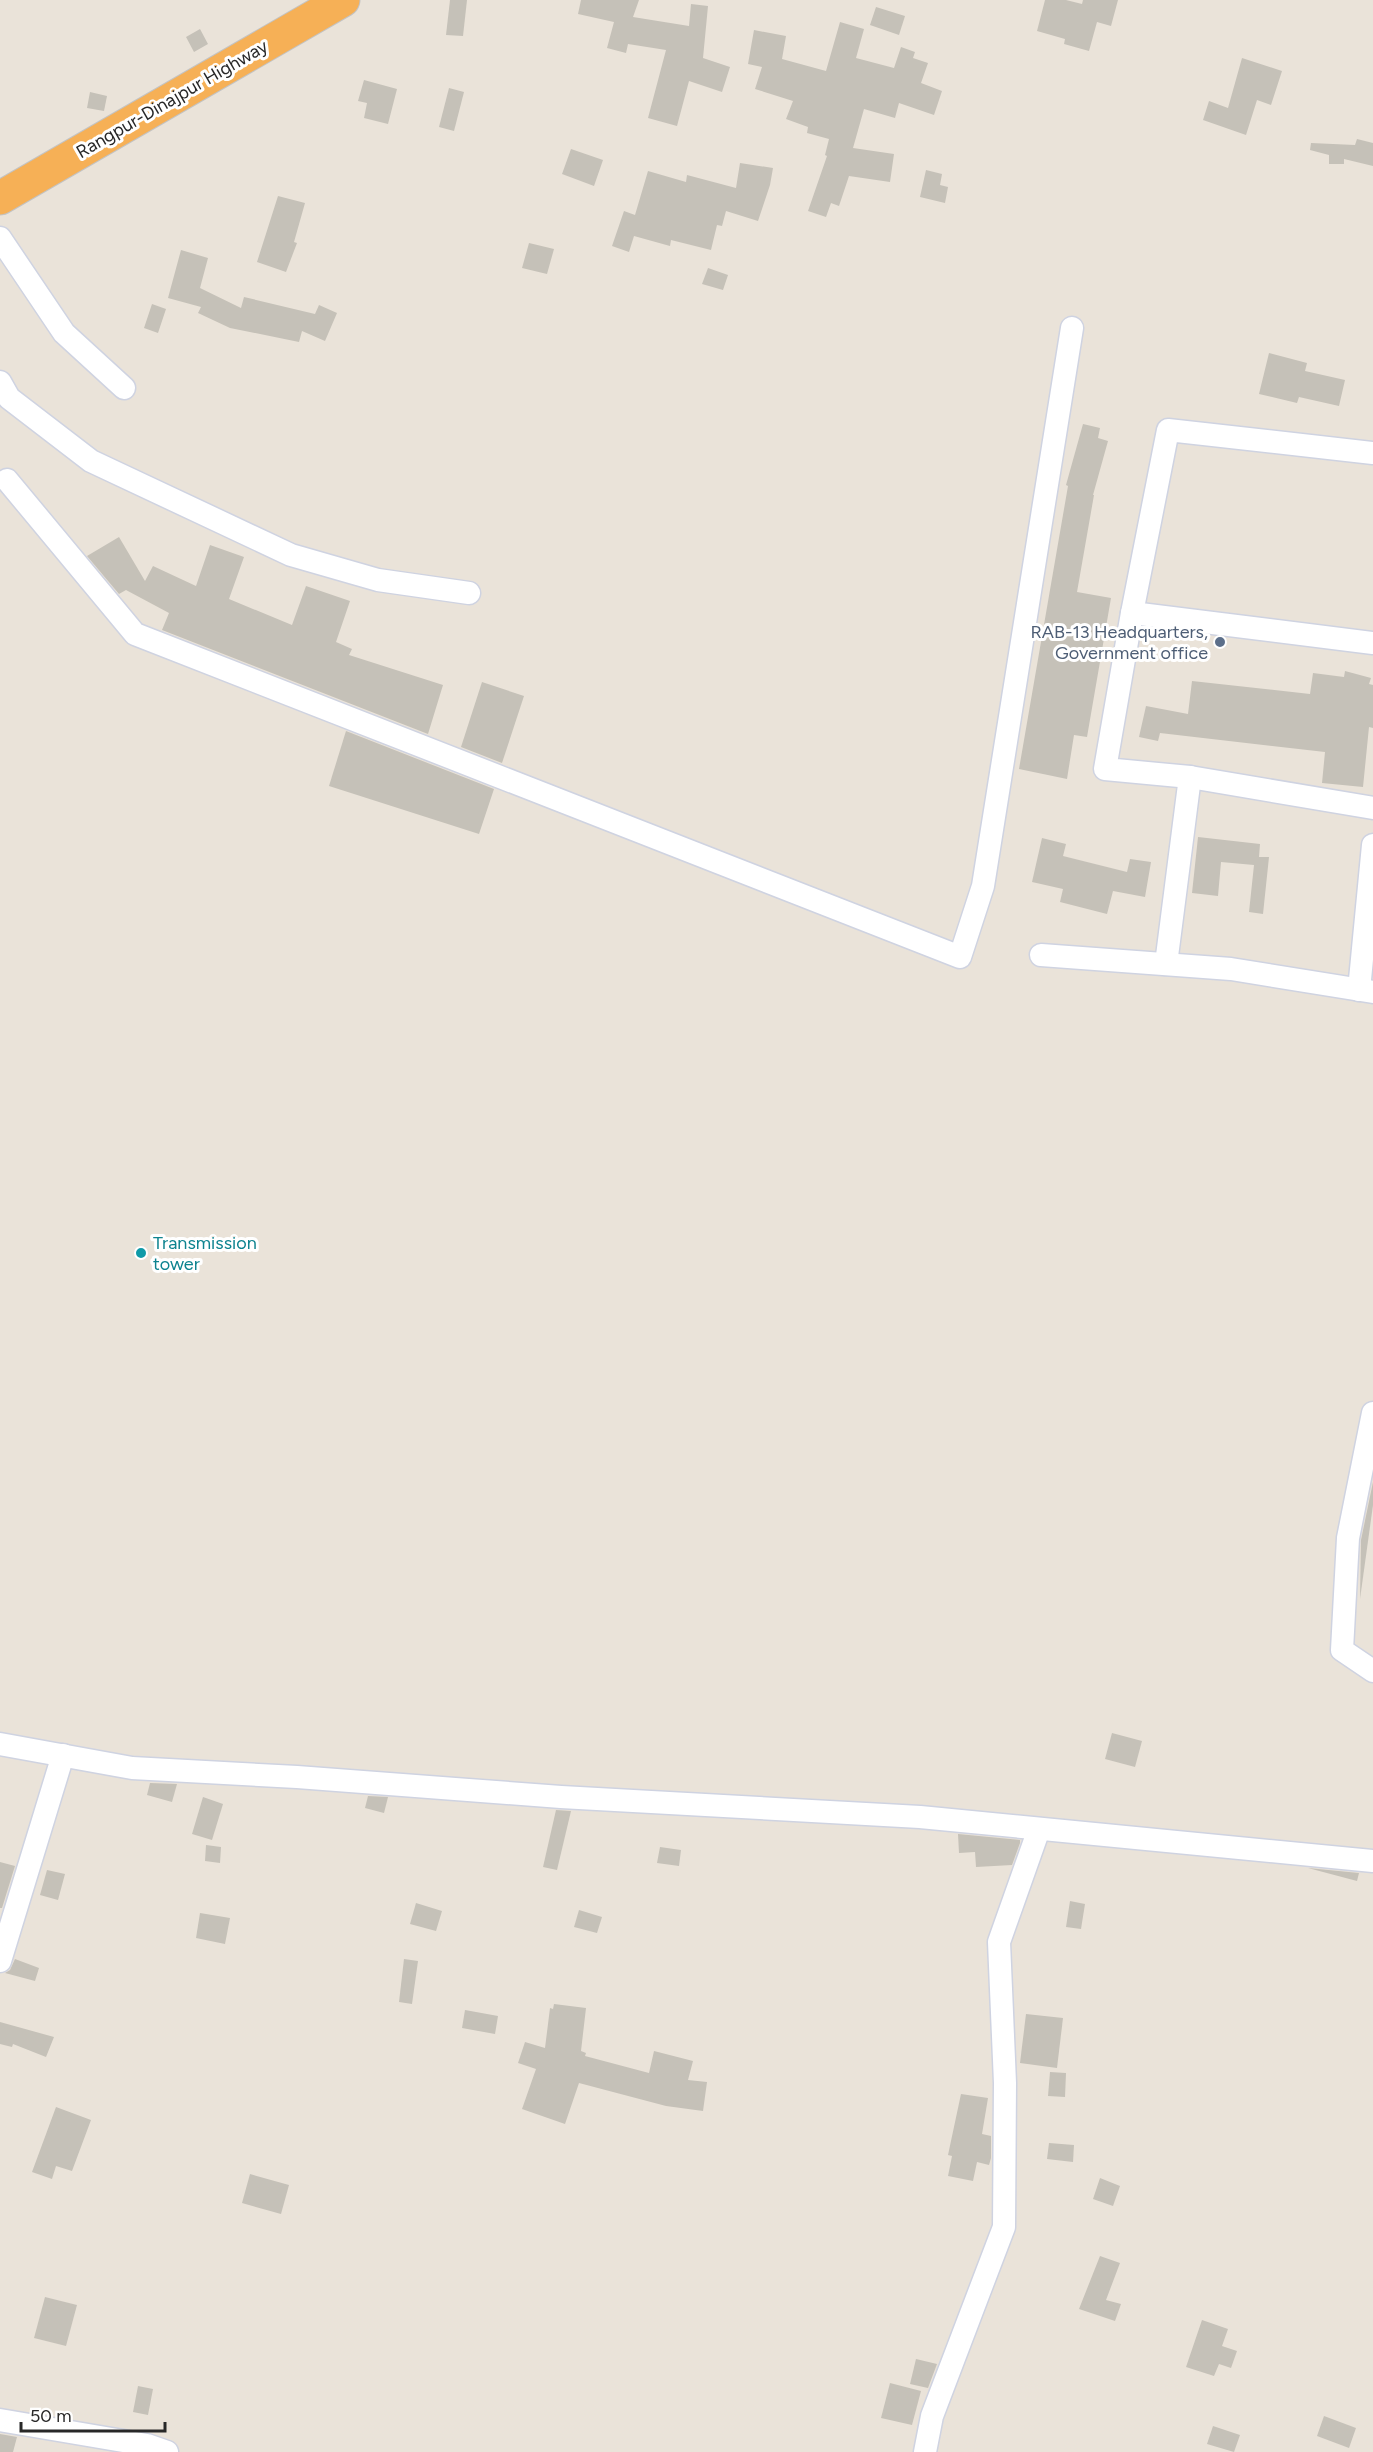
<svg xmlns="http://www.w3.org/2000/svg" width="1373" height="2452" viewBox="0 0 1373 2452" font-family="Figtree,sans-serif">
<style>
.building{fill:#c5c1b8}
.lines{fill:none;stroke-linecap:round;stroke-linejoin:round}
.minor-casing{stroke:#cfd3e1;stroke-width:25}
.trunk-casing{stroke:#c3c3c3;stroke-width:35}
.minor{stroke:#fff;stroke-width:22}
.trunk{stroke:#f6b056;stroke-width:33}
.service-dot{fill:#5c6f8a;stroke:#fff;stroke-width:2}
.culture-dot{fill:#0f9aa8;stroke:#fff;stroke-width:2}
.labels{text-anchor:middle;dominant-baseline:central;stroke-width:6;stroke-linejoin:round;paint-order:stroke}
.street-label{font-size:18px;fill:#282828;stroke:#fff}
.service-label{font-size:18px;fill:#4e5e75;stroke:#fff;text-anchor:end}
.culture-label{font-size:18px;fill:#0d838f;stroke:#fff;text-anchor:start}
</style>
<rect width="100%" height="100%" fill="#eae3d9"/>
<g class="building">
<polygon points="450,0 467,0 463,36 446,35"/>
<polygon points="581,0 639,0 633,17 689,26 691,4 708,6 703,58 730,67 722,92 689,81 677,126 648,118 666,50 628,44 626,53 607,48 614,22 578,14"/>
<polygon points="1045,0 1066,0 1082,4 1083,0 1118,0 1111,26 1097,22 1089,51 1064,44 1065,39 1037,31"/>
<polygon points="876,7 905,16 899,35 870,25"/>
<polygon points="840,22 864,29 856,58 894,68 901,47 915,52 913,58 928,63 921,83 942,91 934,115 899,103 895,118 864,109 853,148 894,154 890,182 849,176 839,206 831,203 826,217 808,211 827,156 825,155 829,139 807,133 808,127 786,119 793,101 755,89 762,67 748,64 754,30 786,36 782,59 826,71"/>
<polygon points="200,29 208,44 194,52 186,37"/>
<polygon points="1242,58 1282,71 1271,105 1257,100 1246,135 1203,120 1209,101 1228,108"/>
<polygon points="364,80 397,89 388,124 364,118 367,103 358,101"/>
<polygon points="449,88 464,92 454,131 439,127"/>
<polygon points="90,92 107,96 104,111 87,108"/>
<polygon points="1357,139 1373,143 1373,166 1344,159 1344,164 1329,164 1329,155 1310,150 1311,143 1355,145"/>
<polygon points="571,149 603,160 594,186 562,174"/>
<polygon points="740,163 773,168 770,185 758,221 726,211 722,226 717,225 711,250 671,240 670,246 634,236 629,252 612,246 624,211 635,215 648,171 686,182 687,175 736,188"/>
<polygon points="926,170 942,174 940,185 948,187 945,203 920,197"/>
<polygon points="278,196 305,203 294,242 297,243 286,272 257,262"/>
<polygon points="529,243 554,249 547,274 522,268"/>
<polygon points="181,250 208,258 200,288 241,308 244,297 315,314 319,305 337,313 325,341 302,331 299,342 230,328 198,313 201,307 168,298"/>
<polygon points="708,268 728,275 723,290 702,284"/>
<polygon points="152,304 166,309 158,333 144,328"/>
<polygon points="1269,353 1307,363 1305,371 1345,380 1339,406 1299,397 1297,403 1259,394"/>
<polygon points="1083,424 1100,428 1098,438 1108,441 1093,495 1094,495 1077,592 1111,598 1087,737 1074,735 1067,779 1019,769 1068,486 1066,485"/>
<polygon points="119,537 145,581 153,566 196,586 210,545 244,557 229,599 292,625 306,586 350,601 336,642 352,649 349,655 443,685 428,734 162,630 169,613 126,590 119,594 87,556"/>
<polygon points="1345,671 1371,678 1369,684 1373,685 1373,728 1369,727 1363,787 1322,783 1325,752 1160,733 1158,741 1139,737 1146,706 1188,714 1192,681 1310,694 1313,673 1344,677"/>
<polygon points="482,682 524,696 502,763 461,747"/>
<polygon points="346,731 494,789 479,834 329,786"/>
<polygon points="1198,837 1260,844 1259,857 1269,857 1263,914 1249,912 1254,865 1221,862 1218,896 1192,893"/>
<polygon points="1042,838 1066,844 1063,856 1127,872 1130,859 1151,862 1145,897 1113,891 1107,914 1060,902 1063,889 1032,882"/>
<polygon points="1373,1482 1373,1505 1360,1599 1361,1540"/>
<polygon points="1112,1733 1142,1741 1135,1767 1105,1759"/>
<polygon points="150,1783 177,1784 172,1802 147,1795"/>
<polygon points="368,1796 388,1797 384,1813 365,1808"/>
<polygon points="203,1797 223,1804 212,1840 192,1834"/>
<polygon points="556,1810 571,1811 557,1870 543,1867"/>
<polygon points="958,1834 1020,1840 1020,1843 1012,1865 976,1867 975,1852 959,1853"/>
<polygon points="206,1845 221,1847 220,1863 205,1861"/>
<polygon points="660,1847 681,1850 679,1866 657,1863"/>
<polygon points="0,1862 15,1866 2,1908 0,1908"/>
<polygon points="1308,1868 1359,1873 1357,1881"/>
<polygon points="47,1870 65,1874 58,1900 40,1895"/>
<polygon points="1070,1901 1085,1904 1081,1929 1066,1927"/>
<polygon points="416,1903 442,1911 436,1931 410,1924"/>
<polygon points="579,1910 602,1917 597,1933 574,1927"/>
<polygon points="200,1913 230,1918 225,1944 196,1938"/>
<polygon points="15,1959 39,1968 35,1981 5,1973 10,1970"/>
<polygon points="404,1959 418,1961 412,2004 399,2002"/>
<polygon points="554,2004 586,2008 581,2051 586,2053 585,2056 649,2073 654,2051 693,2061 688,2080 707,2082 703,2111 666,2106 579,2083 565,2124 522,2109 536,2069 518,2063 525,2042 545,2048 550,2008 553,2009"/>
<polygon points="465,2010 498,2016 495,2034 462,2028"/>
<polygon points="1026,2014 1063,2018 1057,2068 1020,2063"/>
<polygon points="0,2022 54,2037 46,2057 13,2044 12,2047 0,2044"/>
<polygon points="1050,2072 1066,2073 1065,2097 1048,2096"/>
<polygon points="961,2094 988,2098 982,2134 991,2136 991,2158 989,2165 977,2162 973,2181 948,2176 952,2156 948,2155"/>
<polygon points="56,2107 91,2120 72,2171 56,2166 52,2179 32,2172"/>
<polygon points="1049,2143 1074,2145 1073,2162 1047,2159"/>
<polygon points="250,2174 289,2185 281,2214 242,2203"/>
<polygon points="1100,2178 1120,2186 1113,2206 1093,2199"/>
<polygon points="1100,2256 1120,2263 1106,2300 1121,2304 1115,2321 1079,2309"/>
<polygon points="45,2297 77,2305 66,2346 34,2338"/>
<polygon points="1202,2320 1228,2329 1222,2346 1237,2351 1231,2368 1219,2364 1214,2376 1186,2367"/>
<polygon points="916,2359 937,2364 928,2388 910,2384"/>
<polygon points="890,2383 921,2391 912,2425 881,2418"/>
<polygon points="138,2386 153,2389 148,2415 133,2412"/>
<polygon points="1324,2416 1356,2428 1349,2448 1317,2436"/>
<polygon points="1213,2426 1240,2435 1234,2452 1207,2444"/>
<polygon points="0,2434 17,2437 13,2452 0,2452"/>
</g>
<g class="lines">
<defs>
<g id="minor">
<polyline points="0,238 64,333 124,388"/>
<polyline points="0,382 9,398 91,461 291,555 378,580 469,593"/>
<polyline points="7,480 135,634 960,957 983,886 1072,328"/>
<polyline points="1132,613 1373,643"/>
<polyline points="1190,777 1373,808"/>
<polyline points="1041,955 1231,969 1373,992"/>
<polyline points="1166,964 1190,777 1105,769 1132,613 1168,430 1373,453"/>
<polyline points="1359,990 1373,845"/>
<polyline points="1373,1413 1348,1538 1342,1650 1373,1671"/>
<polyline points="0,1744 132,1768 297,1777 561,1797 920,1817 1373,1861"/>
<polyline points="0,1961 63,1755"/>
<polyline points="0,2420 147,2445 167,2452"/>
<polyline points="925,2452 932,2416 1004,2227 1005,2083 999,1942 1039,1829"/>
</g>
<polyline id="trunk" points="0,198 343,0"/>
</defs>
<use href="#minor" class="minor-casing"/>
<use href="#trunk" class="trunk-casing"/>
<use href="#minor" class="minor"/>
<use href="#trunk" class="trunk"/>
</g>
<circle class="service-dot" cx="1220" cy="642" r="6"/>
<circle class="culture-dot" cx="141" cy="1253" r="6"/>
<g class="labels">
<g class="street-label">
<text transform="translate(172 99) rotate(-30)">Rangpur-Dinajpur Highway</text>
</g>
<g class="service-label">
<text x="1208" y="632">RAB-13 Headquarters,<tspan x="1208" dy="21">Government office</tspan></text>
</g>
<g class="culture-label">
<text x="153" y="1243">Transmission<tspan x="153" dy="21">tower</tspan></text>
</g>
</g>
<path d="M21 2422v9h144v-9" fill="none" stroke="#282828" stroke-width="3"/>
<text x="30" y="2422" font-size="18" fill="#282828" stroke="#ffffff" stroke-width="4.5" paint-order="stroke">50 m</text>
</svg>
